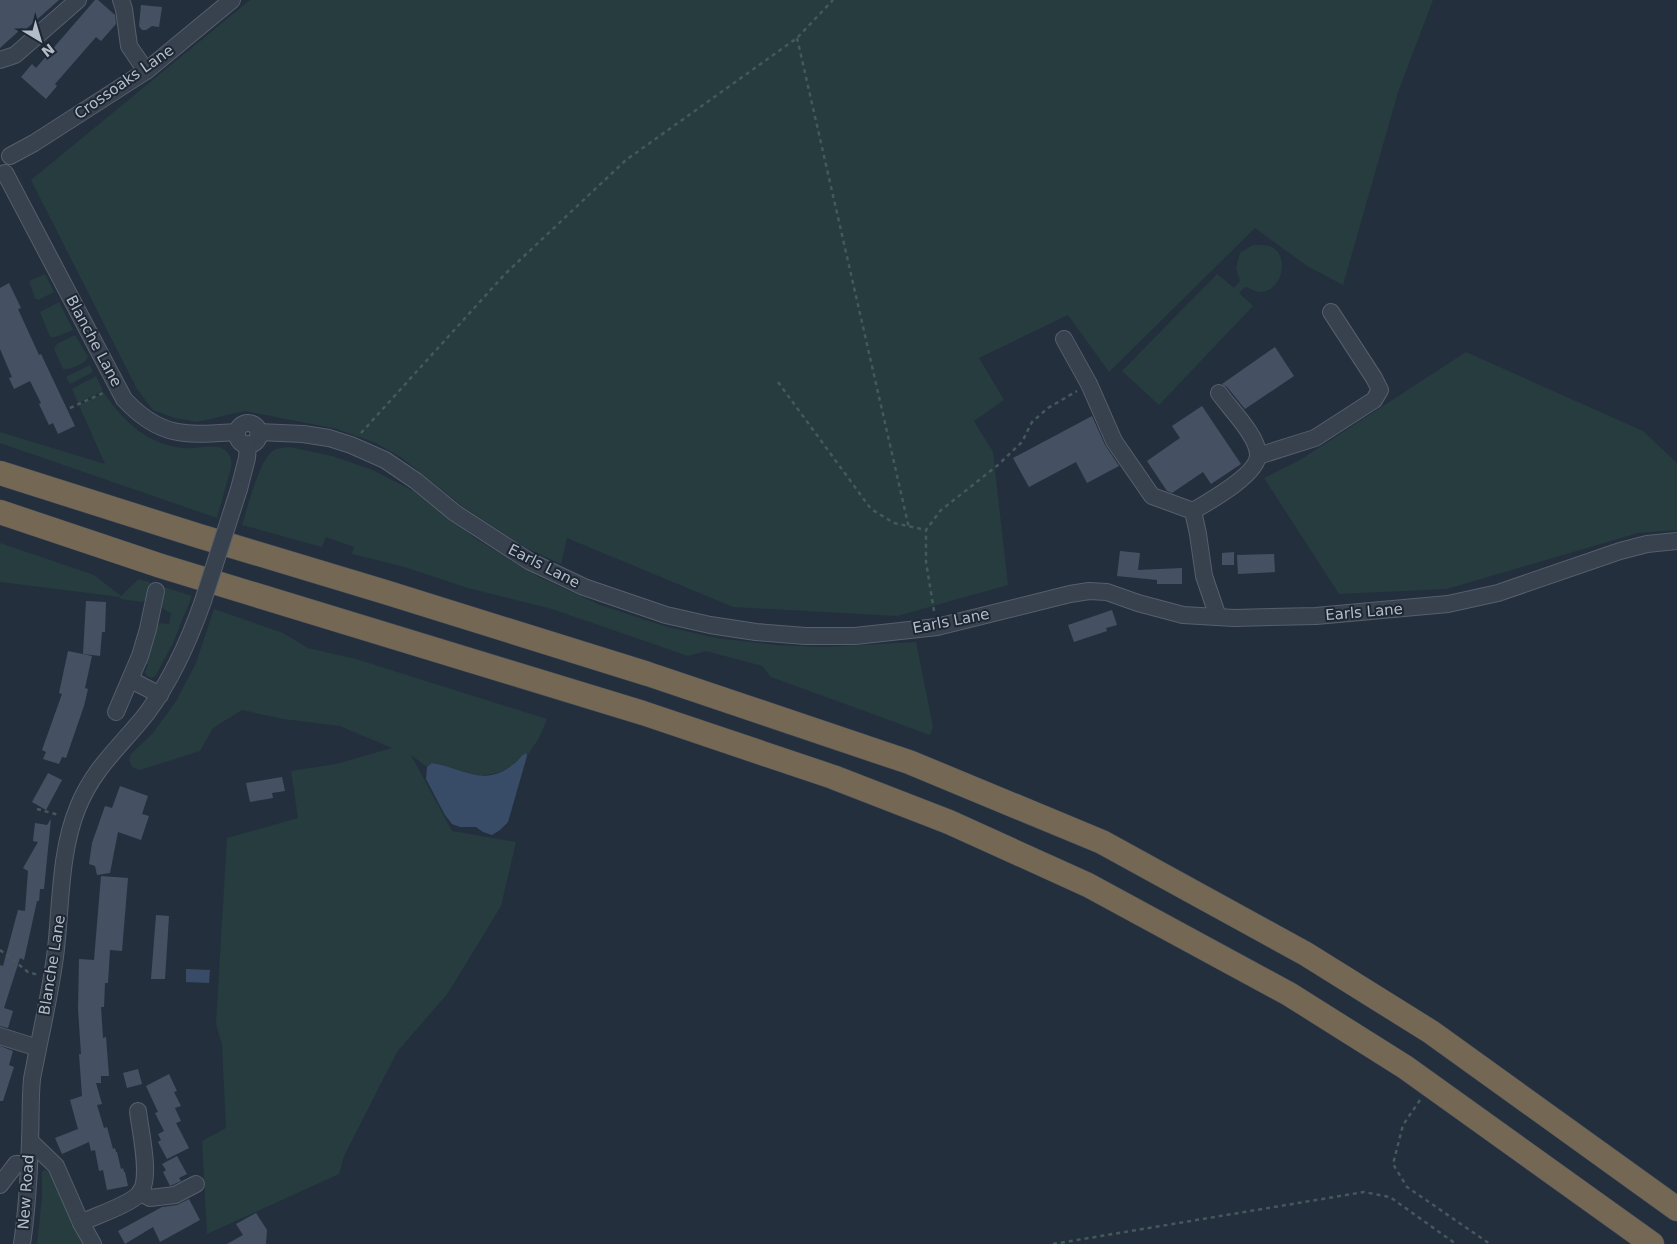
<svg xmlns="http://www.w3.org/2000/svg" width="1677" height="1244" viewBox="0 0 1677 1244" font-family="'DejaVu Sans',sans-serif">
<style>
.green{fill:#263c3f}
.water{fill:#394c67}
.building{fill:#455162}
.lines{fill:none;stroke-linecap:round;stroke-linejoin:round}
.minor-casing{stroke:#565f6c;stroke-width:18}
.highway-casing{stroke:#434c59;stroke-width:25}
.path{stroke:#44595c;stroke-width:2.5;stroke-dasharray:4 4;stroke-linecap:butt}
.minor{stroke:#38414e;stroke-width:16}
.highway{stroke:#746855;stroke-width:24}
.minor-bridge-casing{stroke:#565f6c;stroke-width:18;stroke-linecap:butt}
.minor-bridge{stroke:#38414e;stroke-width:16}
.labels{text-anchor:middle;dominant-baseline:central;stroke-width:4;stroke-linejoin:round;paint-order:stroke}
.street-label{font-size:15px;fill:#b4bcc9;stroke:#1d2633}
</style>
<rect width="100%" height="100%" fill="#242f3e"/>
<g class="green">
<polygon points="250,0 1433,0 1398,92 1343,285 1307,266 1255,228 1109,372 1068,315 979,358 1004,400 974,421 993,452 1008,585 897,616 733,607 567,538 561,564 526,548 462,506 402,458 376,443 337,429 245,411 197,422 175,418 153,410 137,389 31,180"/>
<path d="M1253,245C1258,245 1265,245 1269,246C1291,253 1283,292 1260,292C1256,292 1250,288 1245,287L1239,293L1253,306L1159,405L1122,371L1217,274L1234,288L1240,281L1236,268L1240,253Z"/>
<polygon points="45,274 54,292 38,300 35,298 29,281"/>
<polygon points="59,302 73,330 55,337 50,337 40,312"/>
<path d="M75,335L88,357C85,364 70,370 63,369L54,349L57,344Z"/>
<polygon points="1466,352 1643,431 1677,463 1677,530 1638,533 1447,589 1339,594 1264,478 1300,460"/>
<polygon points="90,365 93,372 70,384 66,377"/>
<polygon points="96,376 103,391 78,403 72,389"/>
<path d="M104,393C124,422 148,445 184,448C195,449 209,445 219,447C229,450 233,459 231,468L217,518L0,443V432L105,464L79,405Z"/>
<path d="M290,447L332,456L373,470L415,492L476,539L539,577L600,605L664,626L716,638L777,645L825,647L916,642L933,727L930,735L771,677L762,666L706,651L688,656L552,609L468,588L401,566L352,554L354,547L326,537L322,547L242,525C248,507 259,459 274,450C278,448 285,448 290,447Z"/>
<path d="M0,543L94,575L121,596L139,579L192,596L173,643L156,675L152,678L147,676L145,672L148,665L143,663L155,628L161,623L169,624L171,613C165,610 162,609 160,602L148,599L142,602L121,599L120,597L0,582Z"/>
<path d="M214,609L283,633L308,648L356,659L547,719L539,738L527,756L526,753L523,754C510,771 492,778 470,774C457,772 445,764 432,763L427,767L411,755L452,831L516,842L501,906L448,993L397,1052L344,1156L339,1174L207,1234L202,1141L226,1128L222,1045L216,1024L227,838L298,818L291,771L336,764L392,748L340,726L283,719L242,710L213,728L200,751L140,770L132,767L129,760L131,754L152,734L175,703L196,663Z"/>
<polygon points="44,1170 51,1172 86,1244 37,1244 42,1198 42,1172"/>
</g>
<g class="water">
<path d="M526,753L527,756L508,822L500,830L492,835L483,832L476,827H460L452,824L445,815L426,779L427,767L432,763C455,766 478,783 501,772C506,770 511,766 515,763C519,760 521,755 526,753Z"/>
<polygon points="186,969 210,970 209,983 186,982"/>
</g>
<g class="building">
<polygon points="0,0 59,0 24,31 22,28 0,48"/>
<polygon points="95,0 98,0 115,15 116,24 101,41 96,37 55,84 57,86 46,99 21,77 32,64 36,68"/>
<polygon points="141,5 162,7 159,27 152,26 146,30 142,30 139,26"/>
<polygon points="9,283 21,308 18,309 39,355 41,354 75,426 58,434 53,423 49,425 39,404 41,403 30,381 14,389 9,378 12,377 0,349 0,288"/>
<polygon points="1275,347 1294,376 1245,409 1227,387 1222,384"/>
<polygon points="1202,406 1241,464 1211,484 1203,472 1172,493 1167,491 1147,461 1180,438 1172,426"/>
<polygon points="1092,416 1105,445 1119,466 1087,483 1076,462 1029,487 1013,458"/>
<polygon points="1120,551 1140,553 1138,570 1182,568 1182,584 1157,584 1157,580 1117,576"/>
<polygon points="1234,552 1234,565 1222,565 1222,553"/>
<polygon points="1274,554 1275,572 1238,574 1237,555"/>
<polygon points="86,601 106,602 105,632 102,632 100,656 83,654"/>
<polygon points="1112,610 1117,625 1106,628 1107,631 1074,642 1068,625"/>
<polygon points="68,651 92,656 85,688 88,689 84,706 66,758 62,757 59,764 43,759 46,752 42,750 62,694 59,693"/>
<polygon points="48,773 62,780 46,810 32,802"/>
<polygon points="282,777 285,791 272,793 273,798 250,802 246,783"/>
<polygon points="120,786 148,796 142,814 149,816 141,840 118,832 110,873 97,875 95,866 89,864 92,843 105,806 112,808"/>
<polygon points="51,819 44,889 40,889 39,901 37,901 24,960 20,958 4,1008 13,1011 8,1028 0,1026 0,965 3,966 18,910 25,911 28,871 23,868 38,842 33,841 35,823 47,825"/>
<polygon points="101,876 128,878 122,951 110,950 108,983 105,983 104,1007 101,1007 103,1038 106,1037 109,1076 101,1076 101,1083 96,1083 102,1104 97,1105 104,1128 107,1127 113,1149 115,1148 116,1152 117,1152 121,1169 123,1168 124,1172 125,1172 128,1186 107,1190 103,1170 99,1171 95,1150 91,1151 89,1142 62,1154 55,1138 78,1129 70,1100 82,1096 79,1054 81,1054 78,1009 79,959 94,960"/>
<polygon points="156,915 169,916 165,979 151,979"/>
<polygon points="0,1046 13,1051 9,1065 14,1067 3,1101 0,1101"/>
<polygon points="138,1069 142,1084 127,1088 123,1073"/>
<polygon points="169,1074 177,1091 174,1092 181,1106 175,1108 181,1121 176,1123 189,1148 167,1159 158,1142 161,1140 158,1134 164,1131 155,1113 158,1112 146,1086"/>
<polygon points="177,1156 187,1174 179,1178 181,1181 170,1186 163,1172 166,1170 162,1164"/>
<polygon points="189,1199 200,1220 160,1242 153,1227 125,1244 118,1231 162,1207 177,1205"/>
<polygon points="256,1213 267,1230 266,1244 227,1244 243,1235 236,1224"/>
</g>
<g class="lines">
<defs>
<g id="minor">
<polyline points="121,0 124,9 129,46 146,71"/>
<polyline points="0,60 15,55 78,0"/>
<polyline points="10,156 34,143 146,71 232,0"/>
<path d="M5,173L124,399C161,439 187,435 237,432"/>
<polyline points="1064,339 1089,384 1114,441 1152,496 1193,511 1198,534 1204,576 1218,617"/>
<circle cx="248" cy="434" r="11"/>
<polyline points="258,432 303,434 329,438 351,445 385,460 416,481 455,513 529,561 584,587 666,615 710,625 756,632 805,636 855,636 937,627 1070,594 1089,591 1107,592 1138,603 1183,615 1234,618 1316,616 1448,604 1498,593 1620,551 1647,544 1677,541"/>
<polyline points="1258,456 1315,438 1374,400 1380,390 1374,378 1331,312"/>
<polyline points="239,489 247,458 248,444"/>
<path d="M1193,511C1208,502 1259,474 1258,454C1257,435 1230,409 1219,393"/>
<polyline points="131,680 160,695"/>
<polyline points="116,712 140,656 148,629 156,591"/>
<polyline points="0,1036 38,1048"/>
<polyline points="30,1141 56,1166 81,1223 93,1244"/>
<polyline points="0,1185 16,1164 28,1164"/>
<polyline points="140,1192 150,1198 175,1195 196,1184"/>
<path d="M81,1223C95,1216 128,1205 138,1195C153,1182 140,1131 138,1111"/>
<path d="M22,1244C27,1210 29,1175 30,1141C31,1120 30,1100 32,1079C40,1036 51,992 56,949C61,903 60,850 78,807C94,767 122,745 147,713C172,679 189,641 203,601"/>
</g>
<g id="highway">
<polyline points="0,473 199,536 385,592 648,674 909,762 1102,842 1306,954 1431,1032 1677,1209"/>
<polyline points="0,512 161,566 643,713 833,777 949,822 1088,885 1289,994 1405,1067 1652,1244"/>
</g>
</defs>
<use href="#minor" class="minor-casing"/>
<use href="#highway" class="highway-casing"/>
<g class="path">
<polyline points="797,38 909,528"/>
<polyline points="778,382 871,509 894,523 926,530"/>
<polyline points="70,408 105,392"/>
<polyline points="361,433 505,274 626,160 797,38 833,0"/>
<polyline points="934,611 926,562 926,530 940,511 998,465 1022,442 1032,422 1048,408 1077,391"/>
<polyline points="37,809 59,815"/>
<polyline points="0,950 28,972 38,975"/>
<polyline points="1420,1100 1403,1125 1393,1164 1407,1187 1490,1244"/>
<polyline points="1053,1244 1364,1192 1390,1197 1456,1244"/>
</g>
<use href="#minor" class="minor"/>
<use href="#highway" class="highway"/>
<defs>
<polyline id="minor-bridge" points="203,601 239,489"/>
</defs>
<use href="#minor-bridge" class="minor-bridge-casing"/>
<use href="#minor-bridge" class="minor-bridge"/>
</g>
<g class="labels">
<g class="street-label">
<text transform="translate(124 82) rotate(-35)">Crossoaks Lane</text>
<text transform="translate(94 341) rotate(62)">Blanche Lane</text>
<text transform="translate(544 566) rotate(27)">Earls Lane</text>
<text transform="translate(1364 612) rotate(-5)">Earls Lane</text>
<text transform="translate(951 621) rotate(-11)">Earls Lane</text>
<text transform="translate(52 965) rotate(-81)">Blanche Lane</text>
<text transform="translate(26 1192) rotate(-86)">New Road</text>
</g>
</g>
<g transform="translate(40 40) rotate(142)" stroke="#1d2633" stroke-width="4" paint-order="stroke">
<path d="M0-4L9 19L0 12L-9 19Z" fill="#b4bcc9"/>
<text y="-8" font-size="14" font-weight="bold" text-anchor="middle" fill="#b4bcc9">N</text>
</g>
</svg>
